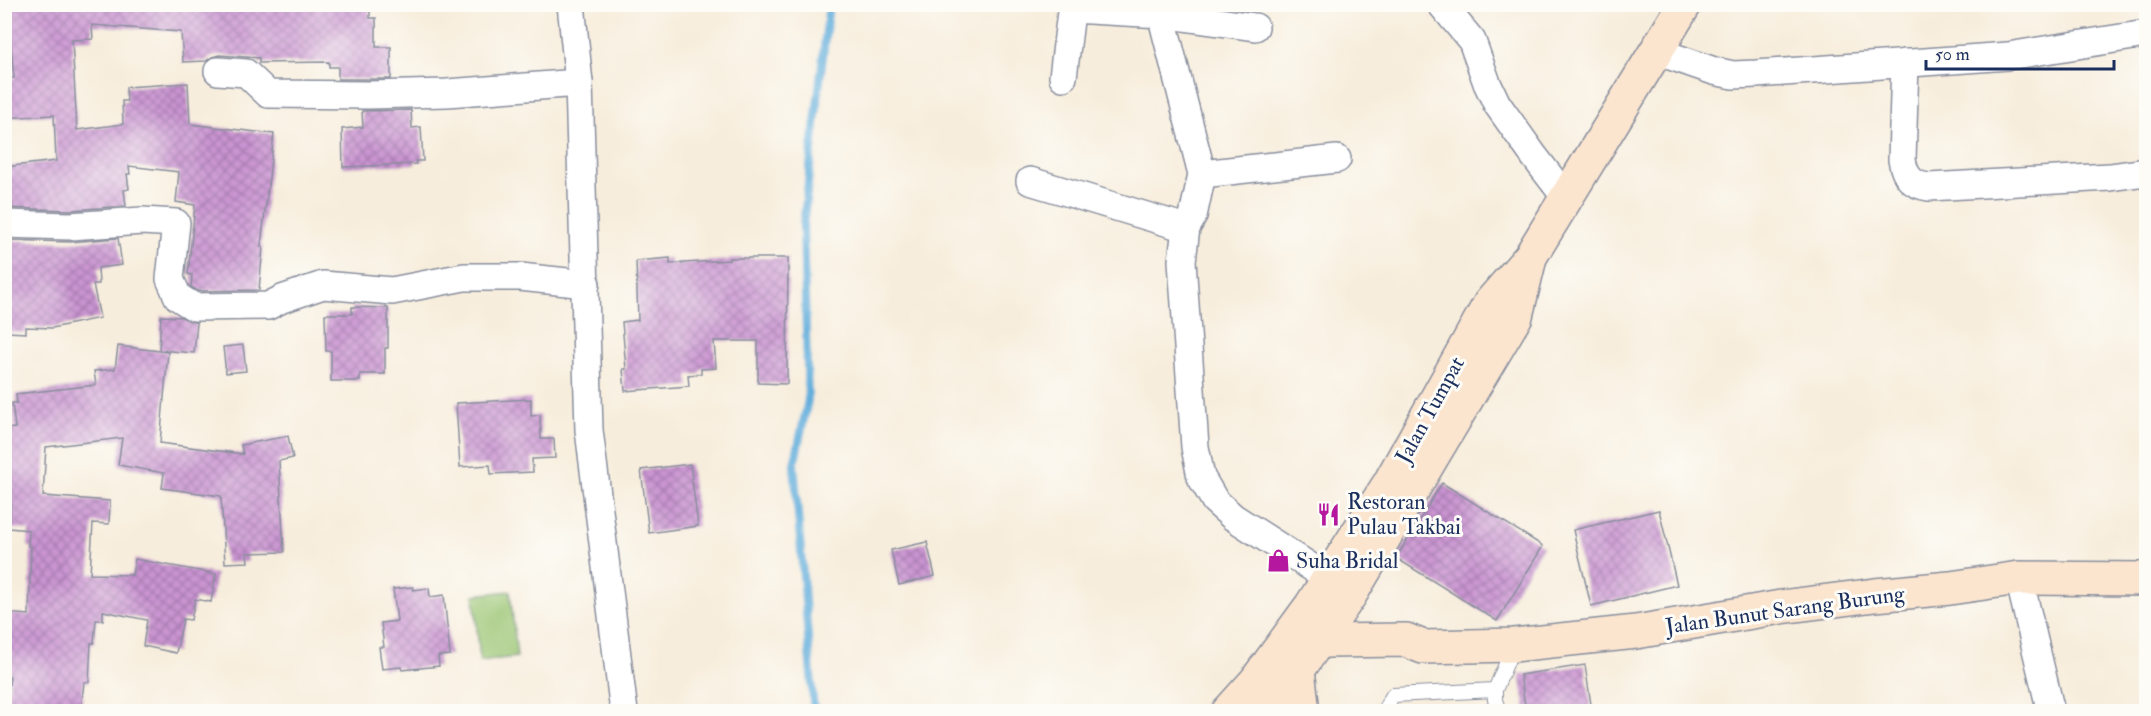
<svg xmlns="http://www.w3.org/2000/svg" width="2151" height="716" viewBox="0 0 2151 716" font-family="'IM FELL Double Pica',serif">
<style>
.pitch{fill:#9ac572;stroke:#5a7a68;stroke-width:1.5}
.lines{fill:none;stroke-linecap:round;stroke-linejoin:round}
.stream{stroke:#64afdc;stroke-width:8}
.building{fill:url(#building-cross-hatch)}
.lane-casing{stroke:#898e9d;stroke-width:16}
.street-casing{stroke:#898e9d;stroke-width:30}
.secondary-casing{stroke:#898e9d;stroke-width:36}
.lane{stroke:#fff;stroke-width:14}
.street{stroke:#fff;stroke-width:27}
.secondary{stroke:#fbe5cf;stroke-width:33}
.labels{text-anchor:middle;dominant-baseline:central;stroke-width:6;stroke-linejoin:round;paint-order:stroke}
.street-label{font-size:22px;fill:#1b2f5e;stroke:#fdfcf7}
.poi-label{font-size:22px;fill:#1b2f5e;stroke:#fdfcf7;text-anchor:start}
</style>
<defs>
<pattern id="building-cross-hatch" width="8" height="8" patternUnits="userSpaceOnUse" patternTransform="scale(1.5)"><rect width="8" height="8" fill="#ca94d1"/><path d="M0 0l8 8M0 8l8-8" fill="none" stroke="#a379ad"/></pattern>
</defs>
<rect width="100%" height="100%" fill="#fdfcf7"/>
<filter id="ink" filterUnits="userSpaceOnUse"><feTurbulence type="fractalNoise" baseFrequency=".0167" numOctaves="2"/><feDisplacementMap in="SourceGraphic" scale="12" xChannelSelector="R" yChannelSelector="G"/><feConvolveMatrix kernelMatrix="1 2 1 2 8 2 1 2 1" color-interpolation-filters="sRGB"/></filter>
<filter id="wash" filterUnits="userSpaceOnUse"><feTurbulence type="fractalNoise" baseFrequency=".008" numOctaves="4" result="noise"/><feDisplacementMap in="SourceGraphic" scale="24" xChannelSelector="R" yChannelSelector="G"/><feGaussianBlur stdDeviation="1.35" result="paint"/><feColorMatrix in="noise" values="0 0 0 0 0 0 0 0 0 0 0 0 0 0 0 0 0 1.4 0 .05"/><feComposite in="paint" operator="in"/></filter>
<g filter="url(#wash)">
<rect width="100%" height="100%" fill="#f7eddc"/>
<polygon class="pitch" points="510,591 517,657 480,661 474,595"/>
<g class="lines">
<polyline class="stream" points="814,712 794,465 808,400 803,226 829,4"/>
</g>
<g id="blocks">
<g class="building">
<polygon points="11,4 370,4 370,18 376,18 376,47 391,47 391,79 338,79 338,67 329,67 329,62 259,63 259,58 219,55 212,57 206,61 183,62 181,32 92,25 93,39 72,40 77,130 123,124 122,101 127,101 126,87 188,83 190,124 274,134 261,246 263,247 259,290 198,291 191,287 192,275 188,274 195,205 176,202 179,172 129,166 130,174 127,174 129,189 124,190 126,206 70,210 4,208 4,167 56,161 54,115 4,118 4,78 14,78 10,34 6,35 4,14 4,11 11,10"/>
<polygon points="411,110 412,128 421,127 423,161 415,161 416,164 343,167 342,129 363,127 362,111"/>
<polygon points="118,238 122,265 98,268 99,284 93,284 100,318 52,328 26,327 26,333 7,332 7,328 4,327 4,240 70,242"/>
<polygon points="670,258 670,264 729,260 729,258 788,258 787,384 758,383 758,341 714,341 716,368 701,369 701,374 688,375 689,386 625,391 623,369 626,369 622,322 638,320 636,261"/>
<polygon points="352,307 388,308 388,348 385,348 385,374 360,374 360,381 331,381 331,351 326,351 325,314 352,314"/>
<polygon points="161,316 181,317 197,323 194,353 159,350"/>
<polygon points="243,345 246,371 226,373 223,347"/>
<polygon points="118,346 168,352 160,443 243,454 241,445 288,436 293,458 279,461 284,552 247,553 248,562 225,563 221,496 162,488 164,473 118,465 122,438 46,447 43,496 110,501 109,524 93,523 90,574 132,575 135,559 216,574 211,602 195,599 191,620 183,619 176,653 143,646 147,620 103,611 103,620 96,620 94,643 91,643 89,682 84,682 81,711 6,711 10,677 4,677 4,613 29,615 31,547 28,546 29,530 9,528 11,499 4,499 4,429 15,428 12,403 17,403 16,394 96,385 94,371 115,369"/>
<polygon points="531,399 531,416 540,415 541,439 554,439 555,458 532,459 533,472 491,474 490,465 460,467 456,403"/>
<polygon points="690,464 698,526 649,533 641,470"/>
<polygon points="1442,483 1543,546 1497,621 1396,558"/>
<polygon points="1659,510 1677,585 1591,606 1573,530"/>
<polygon points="927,542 935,576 899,585 891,550"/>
<polygon points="413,587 413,590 429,588 430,597 444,595 450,655 438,656 439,666 402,670 401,667 382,669 379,647 384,647 381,623 397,621 393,589"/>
<polygon points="1585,665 1592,711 1526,711 1520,675"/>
</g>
</g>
</g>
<g filter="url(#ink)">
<use href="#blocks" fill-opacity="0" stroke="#898e9d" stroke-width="1.5"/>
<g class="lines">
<defs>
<g id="lane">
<polyline points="1495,690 1514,645"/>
<polyline points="1383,712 1393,695 1495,690 1495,700 1499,712"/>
</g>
<g id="street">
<polyline points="571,4 579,83 589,430 624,712"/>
<polyline points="1441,4 1472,41 1487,83 1497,104 1534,156 1567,199"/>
<polyline points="1071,9 1161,14 1202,174 1193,216 1186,228 1182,261 1195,447 1201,477 1215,501 1233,517 1314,569"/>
<polyline points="1161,14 1255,27"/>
<polyline points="1656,51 1714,71 1733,75 1756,74 2008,56 2146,34"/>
<path d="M1905,63L1902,160C1905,177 1912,185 1929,187L2110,177L2146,172"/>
<polyline points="218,71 246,73 268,94 368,95 447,93 579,83"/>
<polyline points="1063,77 1072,4"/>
<polyline points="1202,174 1337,159"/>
<polyline points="1030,181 1186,228"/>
<polyline points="4,224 70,226 142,221 176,223 170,279 178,297 194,307 268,306 282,299 323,285 392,291 464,277 520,277 586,284"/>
<polyline points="2019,578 2051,712"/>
</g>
<g id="secondary">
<polyline points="1293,631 1328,641 1406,640 1423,647 1514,645 1636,632 1781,607 1875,595 1950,588 2019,578 2146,579"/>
<polyline points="1298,670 1303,712"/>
<polyline points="1228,712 1256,681 1311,606 1389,484 1490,303 1530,257 1685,4"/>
<polyline points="1263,712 1298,670 1350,595 1516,316 1529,262"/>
</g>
</defs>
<use href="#lane" class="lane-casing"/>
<use href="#street" class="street-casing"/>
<use href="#secondary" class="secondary-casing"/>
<use href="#lane" class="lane"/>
<use href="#street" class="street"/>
<use href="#secondary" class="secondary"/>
</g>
</g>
<defs>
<symbol id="restaurant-bare" viewBox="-9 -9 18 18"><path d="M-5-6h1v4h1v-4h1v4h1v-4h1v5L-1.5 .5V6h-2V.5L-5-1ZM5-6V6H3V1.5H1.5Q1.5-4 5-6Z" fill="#b5179e" stroke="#fdfcf7" stroke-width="2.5" paint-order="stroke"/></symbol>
<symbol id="shop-bare" viewBox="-9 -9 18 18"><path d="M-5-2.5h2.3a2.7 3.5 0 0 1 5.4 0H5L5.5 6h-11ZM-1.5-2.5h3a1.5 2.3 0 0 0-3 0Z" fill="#b5179e" stroke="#fdfcf7" stroke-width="2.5" paint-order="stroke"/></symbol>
</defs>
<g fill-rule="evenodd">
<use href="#restaurant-bare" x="1312" y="498" width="33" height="33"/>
<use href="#shop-bare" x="1262" y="544" width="33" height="33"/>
</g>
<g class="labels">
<g class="street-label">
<text transform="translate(1430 410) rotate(-61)">Jalan Tumpat</text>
<text transform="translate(1785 610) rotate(-8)">Jalan Bunut Sarang Burung</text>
</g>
<g class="poi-label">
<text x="1347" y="502">Restoran<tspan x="1347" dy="25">Pulau Takbai</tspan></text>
<text x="1296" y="561">Suha Bridal</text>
</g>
</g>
<rect width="2151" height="716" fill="none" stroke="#fdfcf7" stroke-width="24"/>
<path d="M1926 60v9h188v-9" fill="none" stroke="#1b2f5e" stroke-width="3"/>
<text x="1935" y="60" font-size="18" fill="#1b2f5e" stroke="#fdfcf7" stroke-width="4.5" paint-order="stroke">50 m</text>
</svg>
